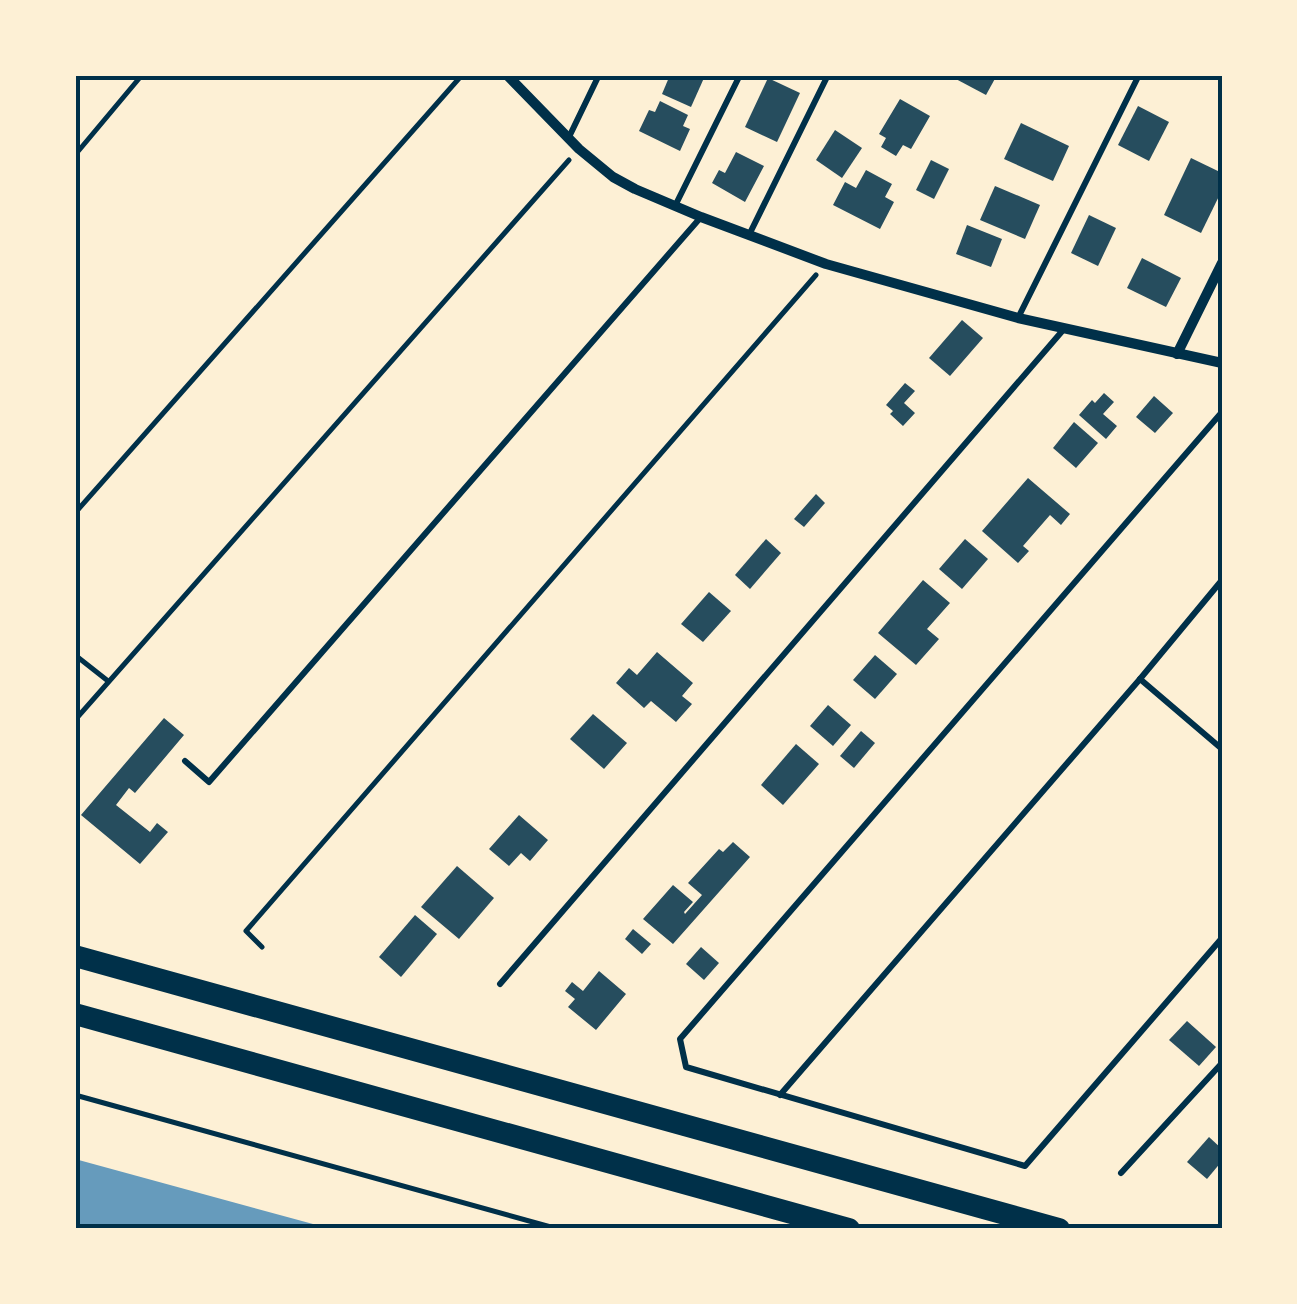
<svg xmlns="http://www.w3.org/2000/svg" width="1297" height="1304" viewBox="0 0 1297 1304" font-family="Mulish,sans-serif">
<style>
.water{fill:#669bbc}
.building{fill:#264d5e}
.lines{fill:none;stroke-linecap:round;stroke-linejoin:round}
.path{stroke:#003049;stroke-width:5}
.service{stroke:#003049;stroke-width:6}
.minor{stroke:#003049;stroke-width:10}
.motorway{stroke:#003049;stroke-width:22}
.neatline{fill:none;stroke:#003049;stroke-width:4}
</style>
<rect width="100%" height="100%" fill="#fdf0d5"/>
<polygon class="water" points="75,1159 313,1224 331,1229 75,1229"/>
<g class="building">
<polygon points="670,75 697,75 704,78 691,107 662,94"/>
<polygon points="956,75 997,75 986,95 954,78"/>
<polygon points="768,78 800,93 777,142 745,127"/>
<polygon points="900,99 930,116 911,149 903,145 896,156 881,147 886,138 879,134"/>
<polygon points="660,101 688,115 683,126 690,129 680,151 639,131 649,110 655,112"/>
<polygon points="1138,106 1169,122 1149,161 1118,145"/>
<polygon points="1021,123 1069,146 1053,181 1004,159"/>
<polygon points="835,130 862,148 842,178 816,160"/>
<polygon points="736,152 764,166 745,202 712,183 719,170 725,173"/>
<polygon points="1191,158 1222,173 1222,190 1201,233 1164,215"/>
<polygon points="931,160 949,169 934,199 916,190"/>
<polygon points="866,170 892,184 885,197 894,202 880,229 833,205 845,182 856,188"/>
<polygon points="995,186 1040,205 1025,239 980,220"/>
<polygon points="1089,215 1116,228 1098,266 1071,253"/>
<polygon points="967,225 1002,239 991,267 956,254"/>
<polygon points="1142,258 1181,278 1166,307 1127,288"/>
<polygon points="962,320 983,338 950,376 929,358"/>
<polygon points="905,383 915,391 904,403 915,413 903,426 890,414 893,411 886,405"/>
<polygon points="1104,393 1114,402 1103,414 1117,426 1106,439 1079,415 1092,400 1095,403"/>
<polygon points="1154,396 1173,413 1155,433 1136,417"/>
<polygon points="1074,422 1098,443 1076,468 1053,448"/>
<polygon points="1028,478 1070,514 1061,525 1050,515 1023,546 1029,551 1018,563 982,531"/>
<polygon points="816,494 825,503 804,527 794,519"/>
<polygon points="766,539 781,553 750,589 735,575"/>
<polygon points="965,539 988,559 962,589 939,569"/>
<polygon points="923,580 950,603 927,629 939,639 916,665 878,633"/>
<polygon points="709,592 731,611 703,642 681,624"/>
<polygon points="657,652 693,683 682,696 692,704 676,722 651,701 644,708 616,683 629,668 637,675"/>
<polygon points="875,655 897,674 875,699 853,680"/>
<polygon points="828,705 851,725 833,746 810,726"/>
<polygon points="593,714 627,743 604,769 570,739"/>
<polygon points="164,718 184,735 135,793 129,788 116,805 150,832 157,823 168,832 140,864 81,815"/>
<polygon points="861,731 875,743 854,768 840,756"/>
<polygon points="796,744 819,764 783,805 761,785"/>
<polygon points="519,815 548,840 530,861 521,853 509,866 489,849"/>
<polygon points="733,842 750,857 673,944 643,919 673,885 693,902 684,912 685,914 702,895 688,883 719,849 723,852"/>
<polygon points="457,866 494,898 459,939 421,907"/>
<polygon points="415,915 437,934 401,977 379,957"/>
<polygon points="633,929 651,944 642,954 625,939"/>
<polygon points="701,947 719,963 704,980 686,964"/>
<polygon points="599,971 626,994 596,1030 568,1007 575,999 565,991 572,982 583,991"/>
<polygon points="1187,1021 1216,1047 1199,1066 1169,1040"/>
<polygon points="1209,1137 1222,1149 1222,1161 1207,1179 1187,1162"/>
</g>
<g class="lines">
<g class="path">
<polyline points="75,155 142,75"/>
<polyline points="75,513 462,75"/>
<polyline points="75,655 108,681"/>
<polyline points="75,720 569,160"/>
<polyline points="262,947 246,931 816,275"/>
<polyline points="75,1095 558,1229"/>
</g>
<g class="service">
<polyline points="569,137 599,75"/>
<polyline points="675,206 740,75"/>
<polyline points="749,235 828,75"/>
<polyline points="1018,318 1139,75"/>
<polyline points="1222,412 680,1039 686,1067 1025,1166 1222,938"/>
<polyline points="1140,679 1222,749"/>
<polyline points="185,761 209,782 701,217"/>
<polyline points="500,984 1064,329"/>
<polyline points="780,1095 1140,679 1222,580"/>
<polyline points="1121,1173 1222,1063"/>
</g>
<g class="minor">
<polyline points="507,75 579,149 613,177 635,189 701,217 826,264 1018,318 1222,363"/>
<polyline points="1177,354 1222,263"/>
</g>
<g class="motorway">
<polyline points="75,956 1059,1229"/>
<polyline points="75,1014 849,1229"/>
</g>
</g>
<rect width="1297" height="1304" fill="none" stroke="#fdf0d5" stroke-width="155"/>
<rect x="78" y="78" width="1142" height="1148" class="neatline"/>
</svg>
